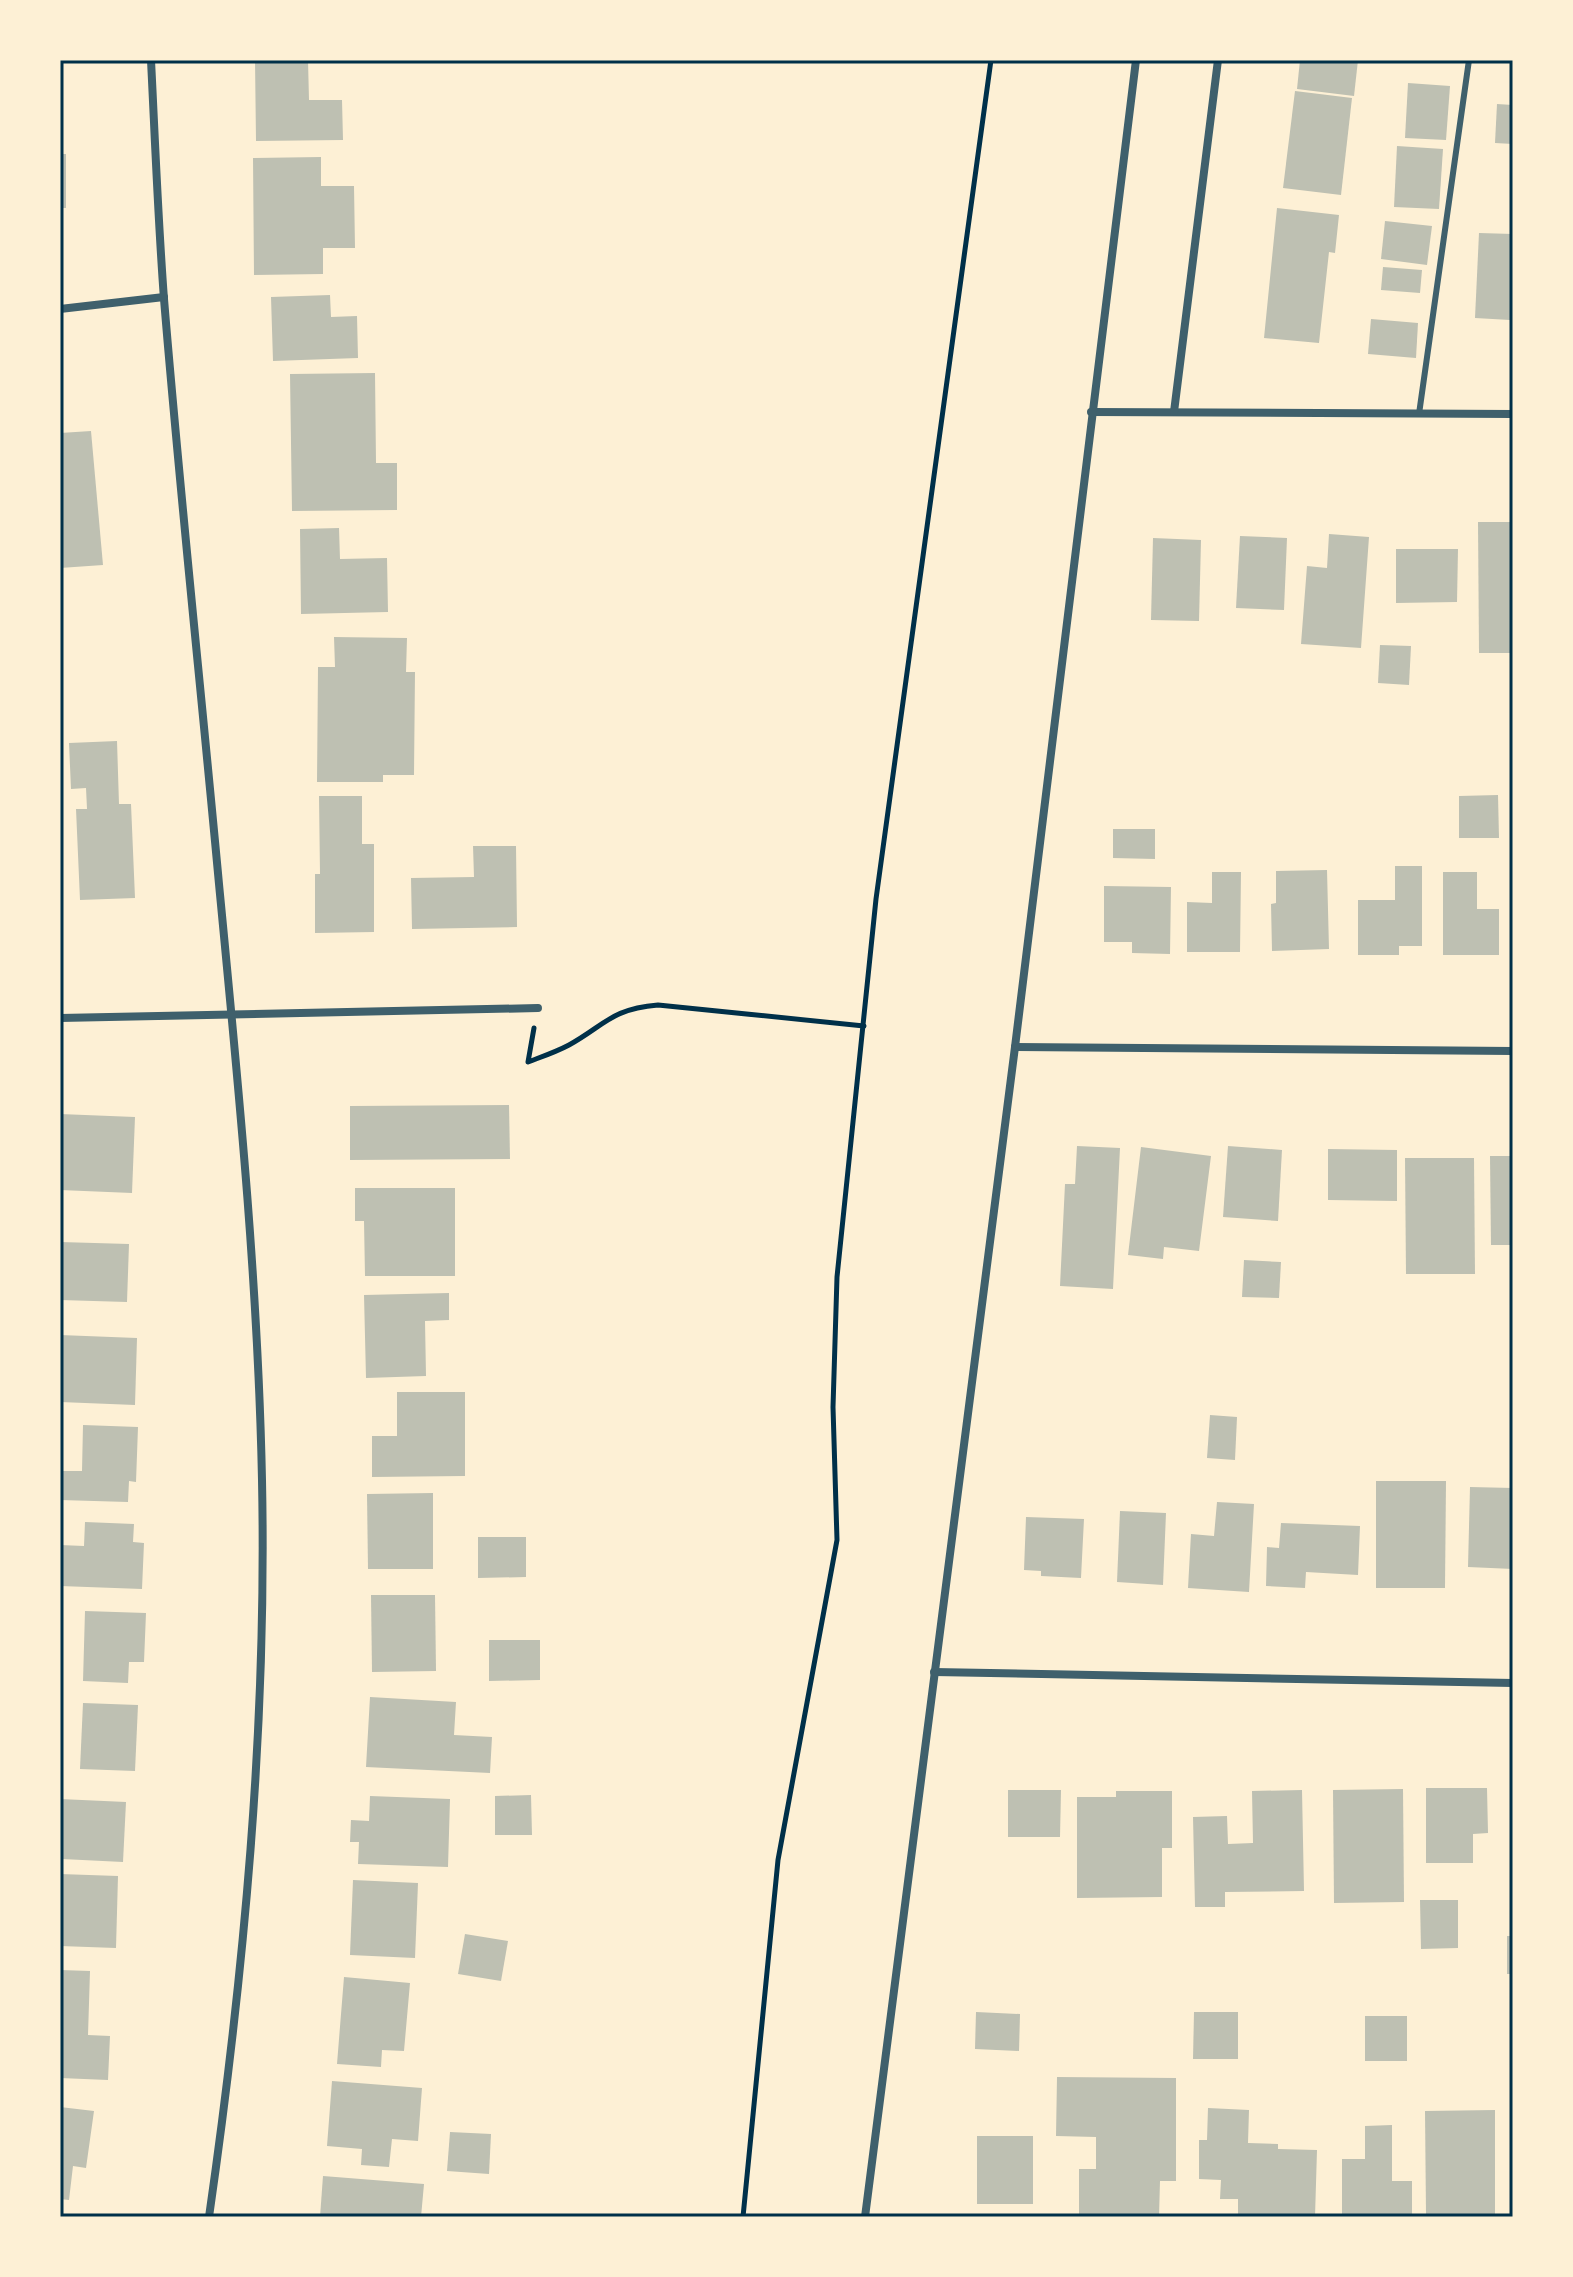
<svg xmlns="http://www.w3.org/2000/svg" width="1573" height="2277" viewBox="0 0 1573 2277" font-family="'DejaVu Sans',sans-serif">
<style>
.building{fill:#bec0b2}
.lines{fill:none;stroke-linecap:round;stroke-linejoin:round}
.path{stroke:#003049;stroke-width:5}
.service{stroke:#3f606c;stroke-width:6}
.minor{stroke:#3f606c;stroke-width:8}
.neatline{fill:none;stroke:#003049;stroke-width:3}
</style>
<rect width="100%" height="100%" fill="#fdf0d5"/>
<g class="building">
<polygon points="255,60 308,60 309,100 342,100 343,140 256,141"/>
<polygon points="1300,60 1358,60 1354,96 1297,89"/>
<polygon points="1408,83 1450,86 1446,140 1405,138"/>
<polygon points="1295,91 1352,98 1341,195 1283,188"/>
<polygon points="1497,104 1513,105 1513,144 1495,143"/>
<polygon points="1397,146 1443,149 1439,209 1394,207"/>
<rect x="60" y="154" width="6" height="54"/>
<polygon points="321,157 321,186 354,186 355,248 323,248 323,274 254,275 253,158"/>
<polygon points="1277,208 1339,215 1335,253 1329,252 1319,343 1264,338"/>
<polygon points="1385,221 1432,226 1427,265 1381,259"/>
<polygon points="1479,233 1513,234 1510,320 1475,318"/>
<polygon points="1383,267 1422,270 1420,293 1381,290"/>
<polygon points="330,295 331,317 357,316 358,358 273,361 271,297"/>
<polygon points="1371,319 1418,323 1416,358 1368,354"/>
<polygon points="375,373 376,463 397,463 397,510 292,511 290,374"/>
<polygon points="91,431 103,565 60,568 60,433"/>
<polygon points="1478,522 1513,522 1513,653 1479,653"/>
<polygon points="339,528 340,559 387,558 388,612 301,614 300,529"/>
<polygon points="1329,534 1369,537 1361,648 1301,644 1307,566 1327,568"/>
<polygon points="1240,536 1287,538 1284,610 1236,608"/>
<polygon points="1153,538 1201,540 1199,621 1151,620"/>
<polygon points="1396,549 1458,549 1457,602 1396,603"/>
<polygon points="334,637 407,638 406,672 415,672 414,775 383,775 383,782 317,782 318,667 335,667"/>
<polygon points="1380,645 1411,646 1409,685 1378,683"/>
<polygon points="117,741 119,804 131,804 135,898 80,900 76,809 87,809 86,788 71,789 69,743"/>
<polygon points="1498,795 1499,838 1459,838 1459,796"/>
<polygon points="319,796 362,796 362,844 374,844 374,932 315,933 315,874 320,874"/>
<polygon points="1113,829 1155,829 1155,859 1113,858"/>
<polygon points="473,846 516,846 517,927 412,929 411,878 474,877"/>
<polygon points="1395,866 1422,866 1422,946 1399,946 1399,955 1358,955 1358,900 1395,900"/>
<polygon points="1327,870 1329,949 1272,951 1271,904 1276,903 1276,871"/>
<polygon points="1212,872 1241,872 1240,952 1187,952 1187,902 1212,903"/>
<polygon points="1443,872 1477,872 1477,909 1499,909 1499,955 1443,955"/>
<polygon points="1104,886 1171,887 1170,954 1132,953 1132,942 1104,942"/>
<polygon points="509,1105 510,1159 350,1160 350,1106"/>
<polygon points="60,1114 135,1117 132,1193 60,1190"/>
<polygon points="1077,1146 1120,1148 1113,1289 1060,1286 1065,1184 1075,1184"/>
<polygon points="1228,1146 1282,1150 1278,1221 1223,1217"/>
<polygon points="1141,1147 1211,1156 1199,1251 1164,1247 1163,1259 1128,1255"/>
<polygon points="1328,1149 1397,1150 1397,1201 1328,1200"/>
<polygon points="1490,1156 1513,1156 1513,1245 1491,1245"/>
<polygon points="1405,1158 1474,1158 1475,1274 1406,1274"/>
<polygon points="355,1188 455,1188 455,1276 365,1276 364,1221 355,1221"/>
<polygon points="60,1242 129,1244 127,1302 60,1300"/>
<polygon points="1244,1260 1281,1262 1279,1298 1242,1297"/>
<polygon points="449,1293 449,1320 425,1321 426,1376 366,1378 364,1295"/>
<polygon points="60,1335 137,1338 135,1405 60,1402"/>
<polygon points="397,1392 465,1392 465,1476 372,1477 372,1436 397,1436"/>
<polygon points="1210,1415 1237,1417 1235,1460 1207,1458"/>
<polygon points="83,1425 138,1427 136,1482 129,1481 128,1502 60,1500 60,1471 82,1471"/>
<polygon points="1376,1481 1446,1481 1445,1588 1376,1588"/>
<polygon points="1470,1487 1513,1488 1513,1569 1468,1567"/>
<polygon points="433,1493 433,1569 368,1569 367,1494"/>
<polygon points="1217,1502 1254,1504 1249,1592 1188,1588 1191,1534 1214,1536"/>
<polygon points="1120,1511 1166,1513 1163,1585 1117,1582"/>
<polygon points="1026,1517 1084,1519 1081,1578 1041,1576 1041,1571 1024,1570"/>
<polygon points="85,1522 134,1524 133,1542 144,1543 142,1589 60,1586 60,1545 84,1546"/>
<polygon points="1281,1523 1360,1526 1358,1575 1306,1572 1305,1588 1266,1586 1267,1547 1279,1548"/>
<polygon points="478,1537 526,1537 526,1577 478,1578"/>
<polygon points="371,1595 435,1595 436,1671 372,1672"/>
<polygon points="85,1611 146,1613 144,1662 129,1662 128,1683 83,1681"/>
<polygon points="489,1640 540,1640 540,1680 489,1681"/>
<polygon points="370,1697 456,1702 454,1735 492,1737 490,1773 366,1767"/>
<polygon points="83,1703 138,1705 135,1771 80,1769"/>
<polygon points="1426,1788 1487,1788 1488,1833 1473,1834 1473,1863 1426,1863"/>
<polygon points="1403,1789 1404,1902 1334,1903 1333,1790"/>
<polygon points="1008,1790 1061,1790 1060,1837 1008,1837"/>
<polygon points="1302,1790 1304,1891 1225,1892 1225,1907 1195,1907 1193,1817 1227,1816 1228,1844 1253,1843 1252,1791"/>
<polygon points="1116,1791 1172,1791 1172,1848 1162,1848 1162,1897 1077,1898 1077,1797 1116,1797"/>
<polygon points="531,1795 532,1835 495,1835 495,1796"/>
<polygon points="370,1796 450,1799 448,1867 358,1864 359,1842 350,1842 351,1820 369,1821"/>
<polygon points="60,1799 126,1802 123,1862 62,1859"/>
<polygon points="60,1874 118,1876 116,1948 60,1946"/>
<polygon points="353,1880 418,1883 415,1958 350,1955"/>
<polygon points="1420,1900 1458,1900 1458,1948 1421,1949"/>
<polygon points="465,1934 508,1941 501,1981 458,1974"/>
<rect x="1507" y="1936" width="6" height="38"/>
<polygon points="60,1970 90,1971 88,2035 110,2036 108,2080 60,2078"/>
<polygon points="344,1977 410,1983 404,2051 382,2050 381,2067 337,2064"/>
<polygon points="976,2012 1020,2014 1019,2051 975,2049"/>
<polygon points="1194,2012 1238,2012 1238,2059 1193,2059"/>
<rect x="1365" y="2016" width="42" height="45"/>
<polygon points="1057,2077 1176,2078 1176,2181 1160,2181 1159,2217 1079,2217 1079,2169 1096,2169 1096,2137 1056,2136"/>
<polygon points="332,2081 422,2088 418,2141 392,2139 389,2167 361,2165 362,2149 327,2146"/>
<polygon points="60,2107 94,2111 86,2168 73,2166 69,2200 60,2199"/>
<polygon points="1208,2108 1249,2110 1248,2143 1278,2144 1278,2149 1317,2150 1315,2217 1238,2217 1238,2199 1220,2199 1221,2180 1199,2179 1199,2140 1207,2140"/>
<polygon points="1495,2110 1495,2217 1426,2214 1425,2111"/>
<polygon points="1392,2125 1392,2181 1412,2181 1412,2217 1342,2217 1342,2159 1365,2159 1365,2126"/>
<polygon points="450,2132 491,2134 489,2174 447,2171"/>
<rect x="977" y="2136" width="56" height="68"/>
<rect x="1510" y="2158" width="3" height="59"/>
<polygon points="323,2176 424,2184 421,2217 320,2217"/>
</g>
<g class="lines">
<g class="path">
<path d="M534,1028L528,1062C541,1057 556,1052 569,1045C605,1025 611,1009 658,1005L864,1026"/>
<polyline points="743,2217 778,1860 837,1540 833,1407 837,1277 876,899 991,60"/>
</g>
<polyline class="service" points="1419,414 1469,60"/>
<g class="minor">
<path d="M151,60C155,140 158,219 164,299C180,494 201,689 219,884C238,1082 258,1281 262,1480C267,1727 244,1973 209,2217"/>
<polyline points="60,309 164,297"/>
<polyline points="1091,412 1513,414"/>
<polyline points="1174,412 1218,60"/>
<polyline points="60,1018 538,1008"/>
<polyline points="1015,1047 1513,1051"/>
<polyline points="934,1672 1513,1683"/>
<polyline points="865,2217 1015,1047 1136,60"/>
</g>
</g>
<rect width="1573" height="2277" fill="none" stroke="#fdf0d5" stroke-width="124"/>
<rect x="62" y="62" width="1449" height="2153" class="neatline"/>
</svg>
